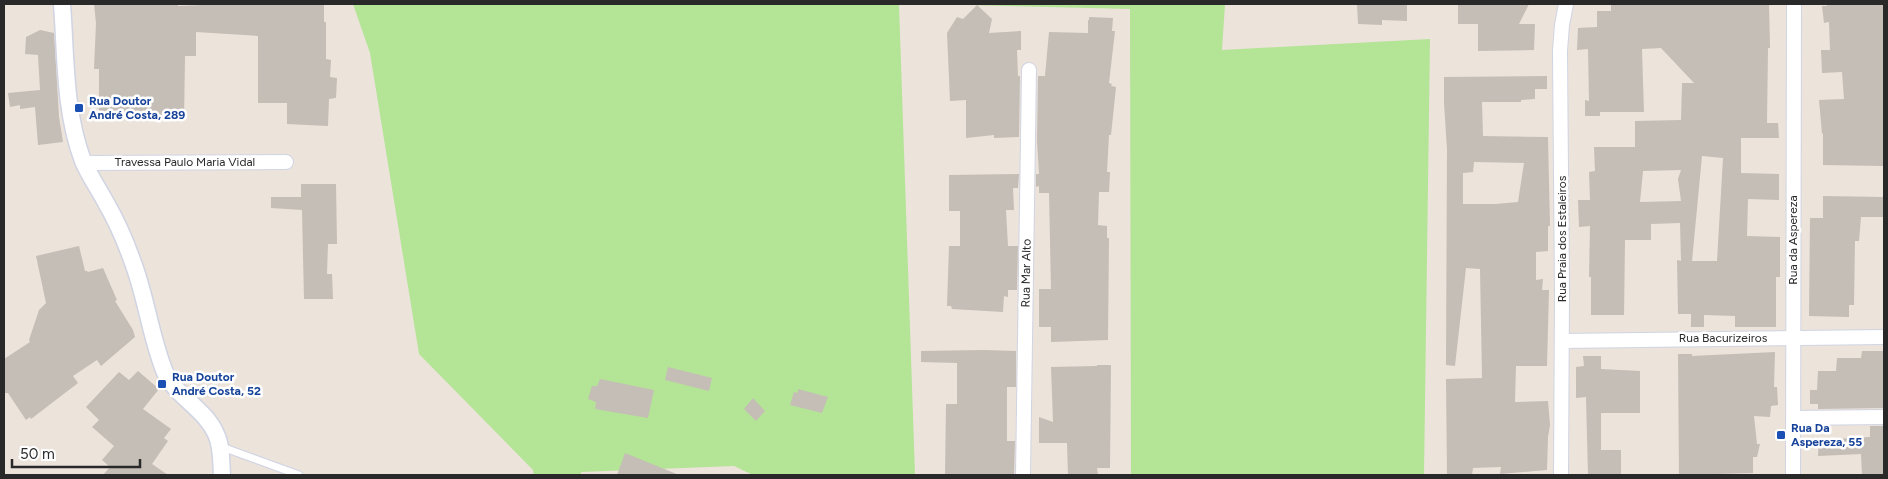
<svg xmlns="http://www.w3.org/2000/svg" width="1888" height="479" viewBox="0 0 1888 479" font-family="Figtree,sans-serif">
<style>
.green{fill:#b4e496}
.building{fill:#c4beb6;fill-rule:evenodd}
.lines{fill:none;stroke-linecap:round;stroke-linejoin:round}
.service-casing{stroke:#d0d4e3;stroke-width:9}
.minor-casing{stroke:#d0d4e3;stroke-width:16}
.tertiary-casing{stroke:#d0d4e3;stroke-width:19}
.service{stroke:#fff;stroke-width:7}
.minor{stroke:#fff;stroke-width:14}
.tertiary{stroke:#fff;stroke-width:16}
.transit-dot{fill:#1a4fb4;stroke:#fff;stroke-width:2}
.labels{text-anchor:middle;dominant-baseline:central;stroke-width:5;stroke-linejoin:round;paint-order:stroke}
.transit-label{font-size:12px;font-weight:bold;fill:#164399;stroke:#fff;text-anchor:start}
.street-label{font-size:12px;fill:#292929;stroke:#fff}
</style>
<rect width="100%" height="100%" fill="#ece3db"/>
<g class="green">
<polygon points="353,4 899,4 915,475 753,475 734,466 581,472 581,475 534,475 533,470 419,354 370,53"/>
<polygon points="930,4 1225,4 1222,50 1430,39 1424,475 1131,475 1130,9"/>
</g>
<g class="building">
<polygon points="94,4 178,4 178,6 227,4 324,4 324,22 326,22 326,59 331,60 330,77 337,78 336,98 329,99 328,126 287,124 287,103 258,103 258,36 196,32 196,56 185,56 184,120 99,117 99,69 94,69 96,23"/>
<polygon points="1357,4 1407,4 1407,21 1382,20 1382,25 1358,24"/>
<polygon points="1458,4 1529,4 1519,24 1535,24 1534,50 1478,51 1478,24 1458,24"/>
<path d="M1611,4H1769L1770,48H1768L1767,123H1778L1779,138H1741V173L1779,174V200L1748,199L1747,236L1780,237V277H1776V327H1735V316L1704,315V327H1691V314H1678L1677,260L1681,261L1680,223L1651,224V240H1625L1624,315H1591V277H1589L1590,226L1579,227L1578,200H1590L1589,172L1595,171L1594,147H1635V121L1681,120L1682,83H1694L1661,48L1642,49L1644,112H1600V116H1585V100L1589,101L1588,49L1577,50L1578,28L1597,27V11H1611ZM1702,156L1723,158L1717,261H1692ZM1681,170L1678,179L1681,201L1640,202L1643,171Z"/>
<polygon points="1827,4 1884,4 1884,166 1823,165 1823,133 1822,134 1819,100 1844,99 1842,72 1822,73 1821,50 1830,50 1829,22 1824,23 1822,6 1827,6"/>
<polygon points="977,5 992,19 989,33 1021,31 1021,50 1017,50 1018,76 1020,76 1019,137 994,138 994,135 966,138 966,100 950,101 947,33 957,17 963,19"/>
<polygon points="1089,17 1113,18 1112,31 1115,31 1109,83 1112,84 1111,86 1116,87 1111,135 1109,135 1107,172 1110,172 1109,192 1099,192 1098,225 1107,226 1107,238 1109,238 1108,340 1051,342 1051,327 1039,327 1039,289 1051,289 1049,193 1039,193 1039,186 1036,187 1036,174 1039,174 1037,141 1038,76 1045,76 1049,32 1088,33 1088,20 1089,20"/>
<polygon points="40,30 54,33 59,117 63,142 38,145 35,107 20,109 20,105 10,107 8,93 40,90 38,55 25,54 26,37"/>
<path d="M1547,76V89H1535V99L1521,100V102H1482L1483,136L1548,137L1550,226H1548V251L1536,252V280L1543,279L1542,290H1549L1547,366H1516L1515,402L1548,401L1550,425L1548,437L1547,470L1500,474L1501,467L1473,468L1472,475H1447L1446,379L1482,378L1480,269L1466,268L1455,366L1446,365L1447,149L1444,103V77ZM1474,162L1524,163L1518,202L1496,204H1463V173L1473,172Z"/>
<polygon points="1019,174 1018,188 1013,188 1014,210 1006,210 1008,246 1018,246 1017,290 1008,290 1008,297 1004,296 1003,312 952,309 951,306 947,306 949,246 960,246 960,211 949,211 949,175"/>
<polygon points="301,184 336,184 337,244 328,244 327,274 332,274 333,299 304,299 302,210 271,208 271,197 301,197"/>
<polygon points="1823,196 1884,197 1884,217 1861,217 1859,241 1855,241 1854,305 1849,305 1849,317 1809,316 1810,218 1823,218"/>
<polygon points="79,246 85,271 87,271 88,272 103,268 117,300 115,301 133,330 135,337 101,366 97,360 73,376 78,383 31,419 30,417 26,420 8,393 4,393 4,359 30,342 29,340 39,310 46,303 36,256"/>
<polygon points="984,350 1016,351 1016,387 1007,387 1007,441 1015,441 1014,475 945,475 946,404 957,404 957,363 921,362 921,351"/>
<polygon points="1862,351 1884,351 1884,408 1818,409 1818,404 1810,404 1810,390 1817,390 1818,371 1836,371 1837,358 1861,358"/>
<polygon points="1775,352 1774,387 1777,387 1778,405 1771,406 1770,417 1754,416 1757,444 1760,444 1757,457 1753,457 1753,473 1679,475 1678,354 1692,354 1692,356"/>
<polygon points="1583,356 1601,356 1601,369 1640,371 1640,413 1601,413 1601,450 1621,450 1621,475 1588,475 1586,397 1576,398 1576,367 1584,366"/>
<polygon points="1097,365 1111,365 1110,468 1097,468 1098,475 1068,475 1067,443 1039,443 1039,417 1053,422 1051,367 1097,366"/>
<polygon points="668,367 712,378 709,391 665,380"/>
<polygon points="138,371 159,389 143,409 171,429 164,438 168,441 152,464 168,475 103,475 110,467 102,460 114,446 92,427 99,420 86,407 119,372 129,380"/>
<polygon points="600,379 654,390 648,418 595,409 596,402 588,399 592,386 597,386"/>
<polygon points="798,389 828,397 822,413 790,405 794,392 798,393"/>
<polygon points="753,398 765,411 756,421 744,409"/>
<polygon points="1870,426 1884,426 1884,475 1862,475 1861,454 1818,456 1819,440 1870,437"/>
<polygon points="625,453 679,475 617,475"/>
</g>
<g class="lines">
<defs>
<polyline id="service" points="222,447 299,475"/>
<g id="minor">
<polyline points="84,163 286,162"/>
<polyline points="1562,341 1884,337"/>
<polyline points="1793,418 1884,417"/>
<polyline points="1023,475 1029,70"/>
<polyline points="1561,475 1562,296 1560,51 1562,25 1566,4"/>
<polyline points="1793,475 1794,4"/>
</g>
<path id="tertiary" d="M62,4C66,56 64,111 83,161C89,175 98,188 105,201C116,220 125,240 132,260C146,296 150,334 164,370C174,396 205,408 216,434C222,446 221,462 222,475"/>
</defs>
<use href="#service" class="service-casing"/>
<use href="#minor" class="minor-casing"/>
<use href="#tertiary" class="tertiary-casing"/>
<use href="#service" class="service"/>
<use href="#minor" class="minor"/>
<use href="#tertiary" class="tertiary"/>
</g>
<g class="transit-dot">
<rect x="74" y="103" width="10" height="10" rx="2.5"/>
<rect x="157" y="379" width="10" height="10" rx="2.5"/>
<rect x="1776" y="430" width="10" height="10" rx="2.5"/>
</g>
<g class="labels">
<g class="transit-label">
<text x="89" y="101">Rua Doutor<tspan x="89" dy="14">André Costa, 289</tspan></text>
<text x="172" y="377">Rua Doutor<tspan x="172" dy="14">André Costa, 52</tspan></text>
<text x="1791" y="428">Rua Da<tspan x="1791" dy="14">Aspereza, 55</tspan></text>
</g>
<g class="street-label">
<text x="185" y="162">Travessa Paulo Maria Vidal</text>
<text transform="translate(1562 239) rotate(-90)">Rua Praia dos Estaleiros</text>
<text transform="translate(1793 240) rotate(-90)">Rua da Aspereza</text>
<text transform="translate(1026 273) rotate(-89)">Rua Mar Alto</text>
<text x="1723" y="338">Rua Bacurizeiros</text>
</g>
</g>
<rect width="1888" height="479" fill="none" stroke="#292929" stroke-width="10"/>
<path d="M12 459v8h128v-8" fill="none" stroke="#292929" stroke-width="2.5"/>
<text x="20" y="459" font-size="15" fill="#292929" stroke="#ffffff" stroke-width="4" paint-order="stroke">50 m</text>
</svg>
